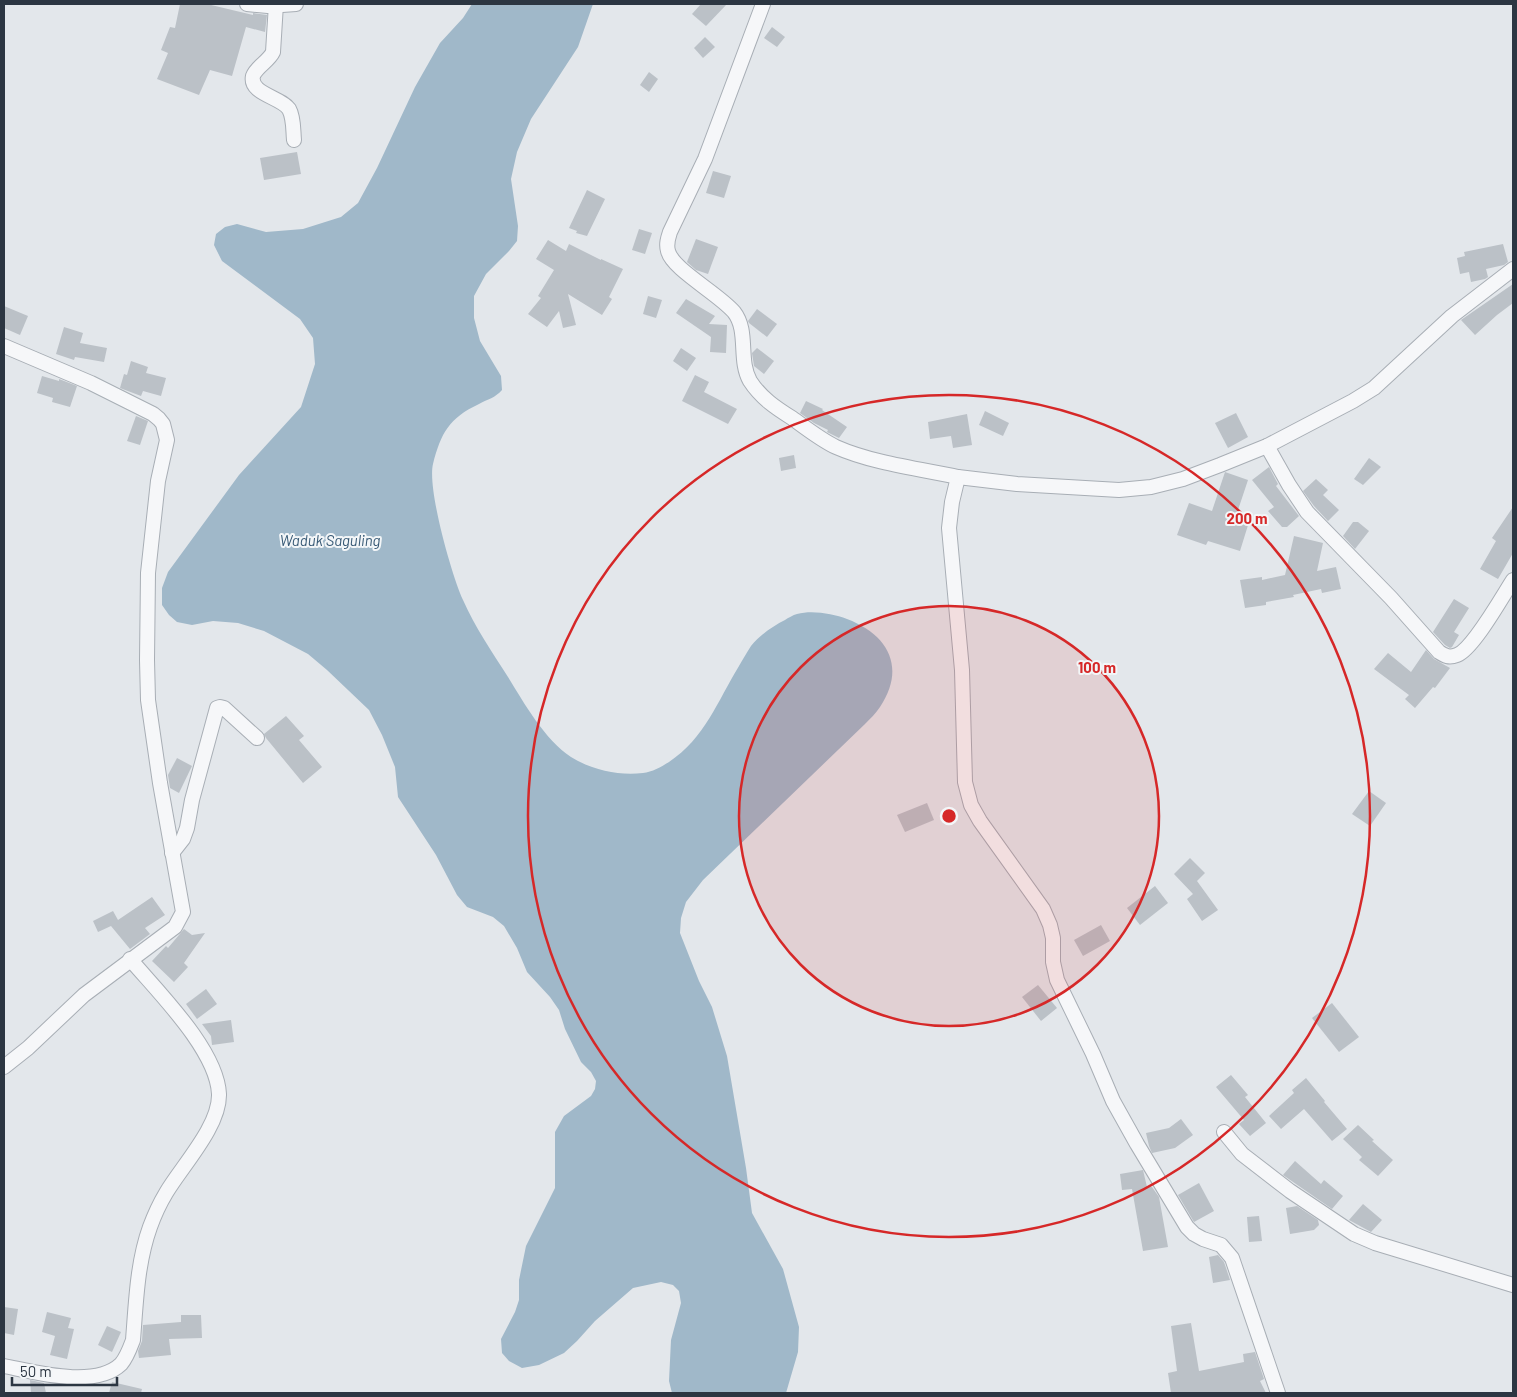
<svg xmlns="http://www.w3.org/2000/svg" width="1517" height="1397" viewBox="0 0 1517 1397" font-family="Barlow,sans-serif">
<style>
.water{fill:#a0b8c9}
.building{fill:#bbc1c7}
.lines{fill:none;stroke-linecap:round;stroke-linejoin:round}
.street-casing{stroke:#a8aeb5;stroke-width:16}
.street{stroke:#f6f7f9;stroke-width:14}
.ring{fill:none;stroke:#d62828;stroke-width:2.5}
.labels{text-anchor:middle;dominant-baseline:central;stroke-width:4;stroke-linejoin:round;paint-order:stroke}
.water-label{font-size:15px;font-style:italic;fill:#375975;stroke:#f3f6f8}
.centre{fill:#d62828;stroke:#f3f6f8;stroke-width:2.5}
.ring-label{font-size:15px;text-anchor:middle;font-weight:bold;fill:#d62828;stroke:#f3f6f8;stroke-width:4;stroke-linejoin:round;paint-order:stroke}
</style>
<rect width="100%" height="100%" fill="#e3e7eb"/>
<path class="water" d="M472,4H593L578,47L531,119L517,152L511,179L518,226L517,241L509,251L486,274L474,296V318L480,341L501,376L502,390C495,398 488,399 479,404C449,418 441,433 433,464C427,489 452,576 463,600C475,627 492,652 508,677C524,703 545,740 571,757C592,770 619,776 643,773C652,772 661,767 669,762C705,738 717,702 739,666C743,659 747,652 751,646C760,635 773,626 785,620C788,618 793,615 797,614C813,610 833,614 847,619C889,635 906,668 880,707C876,713 870,719 865,724L703,880L686,902L681,918L680,933L699,981L712,1007L727,1056L746,1168L752,1213L783,1269L799,1327L798,1352L786,1393H672L669,1381L671,1340L681,1303L679,1291L673,1285L661,1282L633,1288L595,1321L577,1341L564,1353L539,1365L522,1368L509,1361L502,1353L501,1339L515,1312L519,1300V1280L526,1246L555,1188V1132L564,1116L591,1096L595,1089L596,1081L591,1072L581,1062L565,1029L559,1010L550,997L527,972L517,948L504,926L493,917L467,907L457,895L436,855L398,797L395,767L382,735L369,710L327,670L308,654L264,631L238,623L213,621L192,625L177,622L169,615L162,605V588L168,572L239,475L301,407L315,364L313,338L300,319L222,261L214,245L216,234L225,227L237,224L266,232L303,229L341,217L358,203L377,168L415,87L440,43L463,18Z"/>
<g class="building">
<polygon points="180,4 207,4 253,15 253,13 267,15 265,32 246,27 232,76 210,70 199,95 157,79 168,53 161,50 170,27 175,28"/>
<polygon points="701,4 727,4 706,26 692,14"/>
<polygon points="772,27 785,37 777,47 764,38"/>
<polygon points="705,37 715,47 703,58 694,48"/>
<polygon points="649,72 658,79 649,92 640,85"/>
<polygon points="297,152 301,174 264,180 260,158"/>
<polygon points="713,171 731,176 724,198 706,193"/>
<polygon points="587,190 605,199 587,236 576,233 577,231 569,228"/>
<polygon points="639,229 652,233 645,254 632,250"/>
<polygon points="696,239 718,247 708,274 696,270 687,262"/>
<polygon points="548,240 566,251 569,244 601,260 601,259 623,269 609,297 612,299 602,315 568,294 576,325 563,328 559,311 547,327 528,314 541,298 538,296 554,270 536,259"/>
<polygon points="1503,244 1508,262 1504,265 1486,269 1488,277 1485,279 1471,282 1469,272 1460,274 1457,258 1465,256 1464,252"/>
<polygon points="1513,284 1513,303 1497,315 1475,335 1461,320"/>
<polygon points="648,296 662,300 656,318 643,314"/>
<polygon points="686,299 715,316 709,324 727,325 726,353 710,352 711,337 676,313"/>
<polygon points="4,306 28,316 20,335 4,328"/>
<polygon points="757,309 777,324 767,337 749,323 748,321"/>
<polygon points="64,327 83,333 80,343 107,348 104,362 75,357 74,360 56,354"/>
<polygon points="681,348 696,358 687,371 673,361"/>
<polygon points="757,348 774,361 764,374 754,366 752,353"/>
<polygon points="131,361 148,367 146,373 166,378 161,396 143,391 141,396 120,388 124,374 127,375"/>
<polygon points="695,375 709,382 704,392 737,409 728,424 682,401"/>
<polygon points="42,376 59,381 59,379 77,386 70,407 52,402 53,398 37,393"/>
<polygon points="806,401 823,409 822,410 847,427 839,438 827,432 828,430 814,423 800,413"/>
<polygon points="985,411 1009,423 1003,436 979,425"/>
<polygon points="1236,413 1248,437 1228,448 1215,423"/>
<polygon points="967,414 972,445 953,448 951,436 930,439 928,422"/>
<polygon points="136,416 148,421 140,445 127,441"/>
<polygon points="794,455 796,468 781,471 779,458"/>
<polygon points="1369,458 1381,467 1363,485 1354,479"/>
<polygon points="1269,467 1278,484 1276,486 1299,516 1287,527 1282,527 1268,511 1274,507 1252,480"/>
<polygon points="1225,472 1248,480 1235,519 1249,522 1240,551 1208,541 1206,545 1177,535 1189,503 1212,511"/>
<polygon points="1316,479 1328,490 1323,495 1339,510 1328,521 1314,506 1303,491"/>
<polygon points="1513,507 1513,553 1498,579 1480,569 1496,541 1492,538"/>
<polygon points="1353,522 1358,522 1369,531 1355,549 1343,536"/>
<polygon points="1294,536 1323,543 1317,571 1336,567 1341,589 1322,593 1321,589 1293,595 1294,597 1266,602 1266,605 1245,608 1240,580 1262,577 1262,580 1285,575"/>
<polygon points="1454,599 1469,608 1454,632 1459,635 1452,647 1450,648 1445,645 1433,632"/>
<polygon points="1426,650 1434,659 1450,668 1435,688 1433,687 1415,708 1405,699 1409,695 1374,669 1388,653 1411,672"/>
<polygon points="286,716 304,736 299,740 322,767 303,783 266,738 264,734"/>
<polygon points="177,758 192,766 179,793 170,788 168,775"/>
<polygon points="1369,791 1386,803 1370,826 1352,814"/>
<polygon points="927,803 934,820 905,832 897,815"/>
<polygon points="1190,858 1205,873 1197,881 1218,910 1202,921 1187,899 1193,894 1174,874"/>
<polygon points="1155,886 1168,903 1140,925 1127,908"/>
<polygon points="152,897 165,915 145,928 150,934 130,949 111,926 98,932 93,921 113,911 118,920"/>
<polygon points="1101,925 1110,941 1083,956 1074,940"/>
<polygon points="184,929 192,935 205,933 184,963 188,967 174,982 152,961 166,946 168,948"/>
<polygon points="1038,985 1057,1008 1041,1021 1022,997"/>
<polygon points="206,989 217,1004 197,1019 186,1004"/>
<polygon points="1332,1003 1359,1037 1339,1052 1312,1018"/>
<polygon points="231,1020 234,1042 212,1045 211,1036 202,1024"/>
<polygon points="1231,1075 1248,1095 1245,1097 1266,1123 1250,1136 1239,1124 1244,1120 1216,1087"/>
<polygon points="1306,1078 1325,1101 1324,1102 1347,1129 1332,1141 1304,1109 1281,1129 1269,1116 1294,1093 1292,1090"/>
<polygon points="1181,1119 1193,1135 1175,1148 1152,1153 1149,1146 1146,1133 1169,1128"/>
<polygon points="1358,1125 1374,1140 1372,1141 1393,1160 1378,1176 1359,1160 1362,1157 1343,1139"/>
<polygon points="1295,1161 1321,1184 1324,1180 1343,1196 1332,1209 1283,1175"/>
<polygon points="1143,1170 1147,1187 1152,1187 1159,1197 1168,1247 1143,1251 1132,1189 1122,1190 1120,1174"/>
<polygon points="1199,1183 1214,1211 1194,1222 1178,1195"/>
<polygon points="1363,1204 1382,1220 1371,1232 1349,1220"/>
<polygon points="1297,1206 1318,1220 1319,1225 1314,1230 1290,1234 1286,1208"/>
<polygon points="1259,1216 1262,1241 1249,1242 1247,1217"/>
<polygon points="1218,1255 1224,1262 1230,1280 1213,1283 1209,1257"/>
<polygon points="4,1307 18,1309 14,1335 4,1333"/>
<polygon points="47,1312 71,1318 68,1328 74,1329 67,1359 50,1355 55,1336 42,1332"/>
<polygon points="181,1315 201,1315 202,1338 169,1339 171,1355 139,1358 138,1351 142,1341 143,1325 181,1322"/>
<polygon points="1191,1323 1199,1371 1244,1362 1243,1354 1255,1352 1264,1379 1260,1381 1266,1393 1171,1393 1168,1373 1177,1371 1171,1326"/>
<polygon points="107,1326 121,1332 112,1352 98,1345"/>
<polygon points="30,1380 44,1383 46,1393 31,1393"/>
<polygon points="112,1382 142,1389 141,1393 109,1393"/>
</g>
<g class="lines">
<defs>
<g id="street">
<polyline points="247,4 268,6 296,4"/>
<path d="M276,4L273,52C269,61 256,67 253,76C249,94 281,97 289,109C294,118 293,130 294,140"/>
<path d="M763,4L705,159L670,232C668,238 666,244 668,251C672,269 719,294 734,312C749,331 738,360 750,381C761,398 776,408 792,418C806,428 821,440 836,447C872,463 920,469 958,477"/>
<polyline points="4,346 91,383 153,414 159,419 163,424 167,440 158,481 148,573 147,660 148,700 160,783 183,912 175,927 84,995 28,1048 4,1067"/>
<path d="M1267,446L1289,485L1307,512L1391,598L1439,652C1445,656 1449,658 1457,655C1473,649 1502,597 1513,580"/>
<polyline points="172,853 183,839 187,828 192,800 217,708 220,707 224,708 257,738"/>
<polyline points="1224,1132 1242,1154 1290,1191 1354,1234 1375,1243 1513,1285"/>
<path d="M4,1366C35,1372 95,1389 121,1364C127,1357 130,1348 133,1340C136,1303 137,1263 150,1227C154,1216 160,1203 166,1193C182,1166 220,1126 219,1094C217,1050 158,992 130,959"/>
<polyline points="1278,1393 1232,1258 1221,1245 1203,1239 1194,1234 1187,1227 1137,1144 1113,1101 1093,1054 1057,980 1053,962 1053,938 1050,925 1043,909 980,821 971,805 965,782 962,670 949,528 952,502 958,477 1017,484 1119,490 1151,487 1183,479 1220,465 1267,446 1353,401 1374,388 1452,316 1513,269"/>
</g>
</defs>
<use href="#street" class="street-casing"/>
<use href="#street" class="street"/>
</g>
<circle cx="949" cy="816" r="210" fill="#d62828" fill-opacity=".12"/>
<g class="ring">
<circle cx="949" cy="816" r="210"/>
<circle cx="949" cy="816" r="421"/>
</g>
<g class="labels">
<g class="water-label">
<text x="330" y="540">Waduk Saguling</text>
</g>
</g>
<circle cx="949" cy="816" r="8" class="centre"/>
<g class="ring-label">
<text x="1247" y="524">200 m</text>
<text x="1097" y="673">100 m</text>
</g>
<rect width="1517" height="1397" fill="none" stroke="#2c3642" stroke-width="10"/>
<path d="M12 1377v8h105v-8" fill="none" stroke="#2c3642" stroke-width="2.5"/>
<text x="20" y="1377" font-size="15" fill="#2c3642" stroke="#f3f6f8" stroke-width="4" paint-order="stroke">50 m</text>
</svg>
